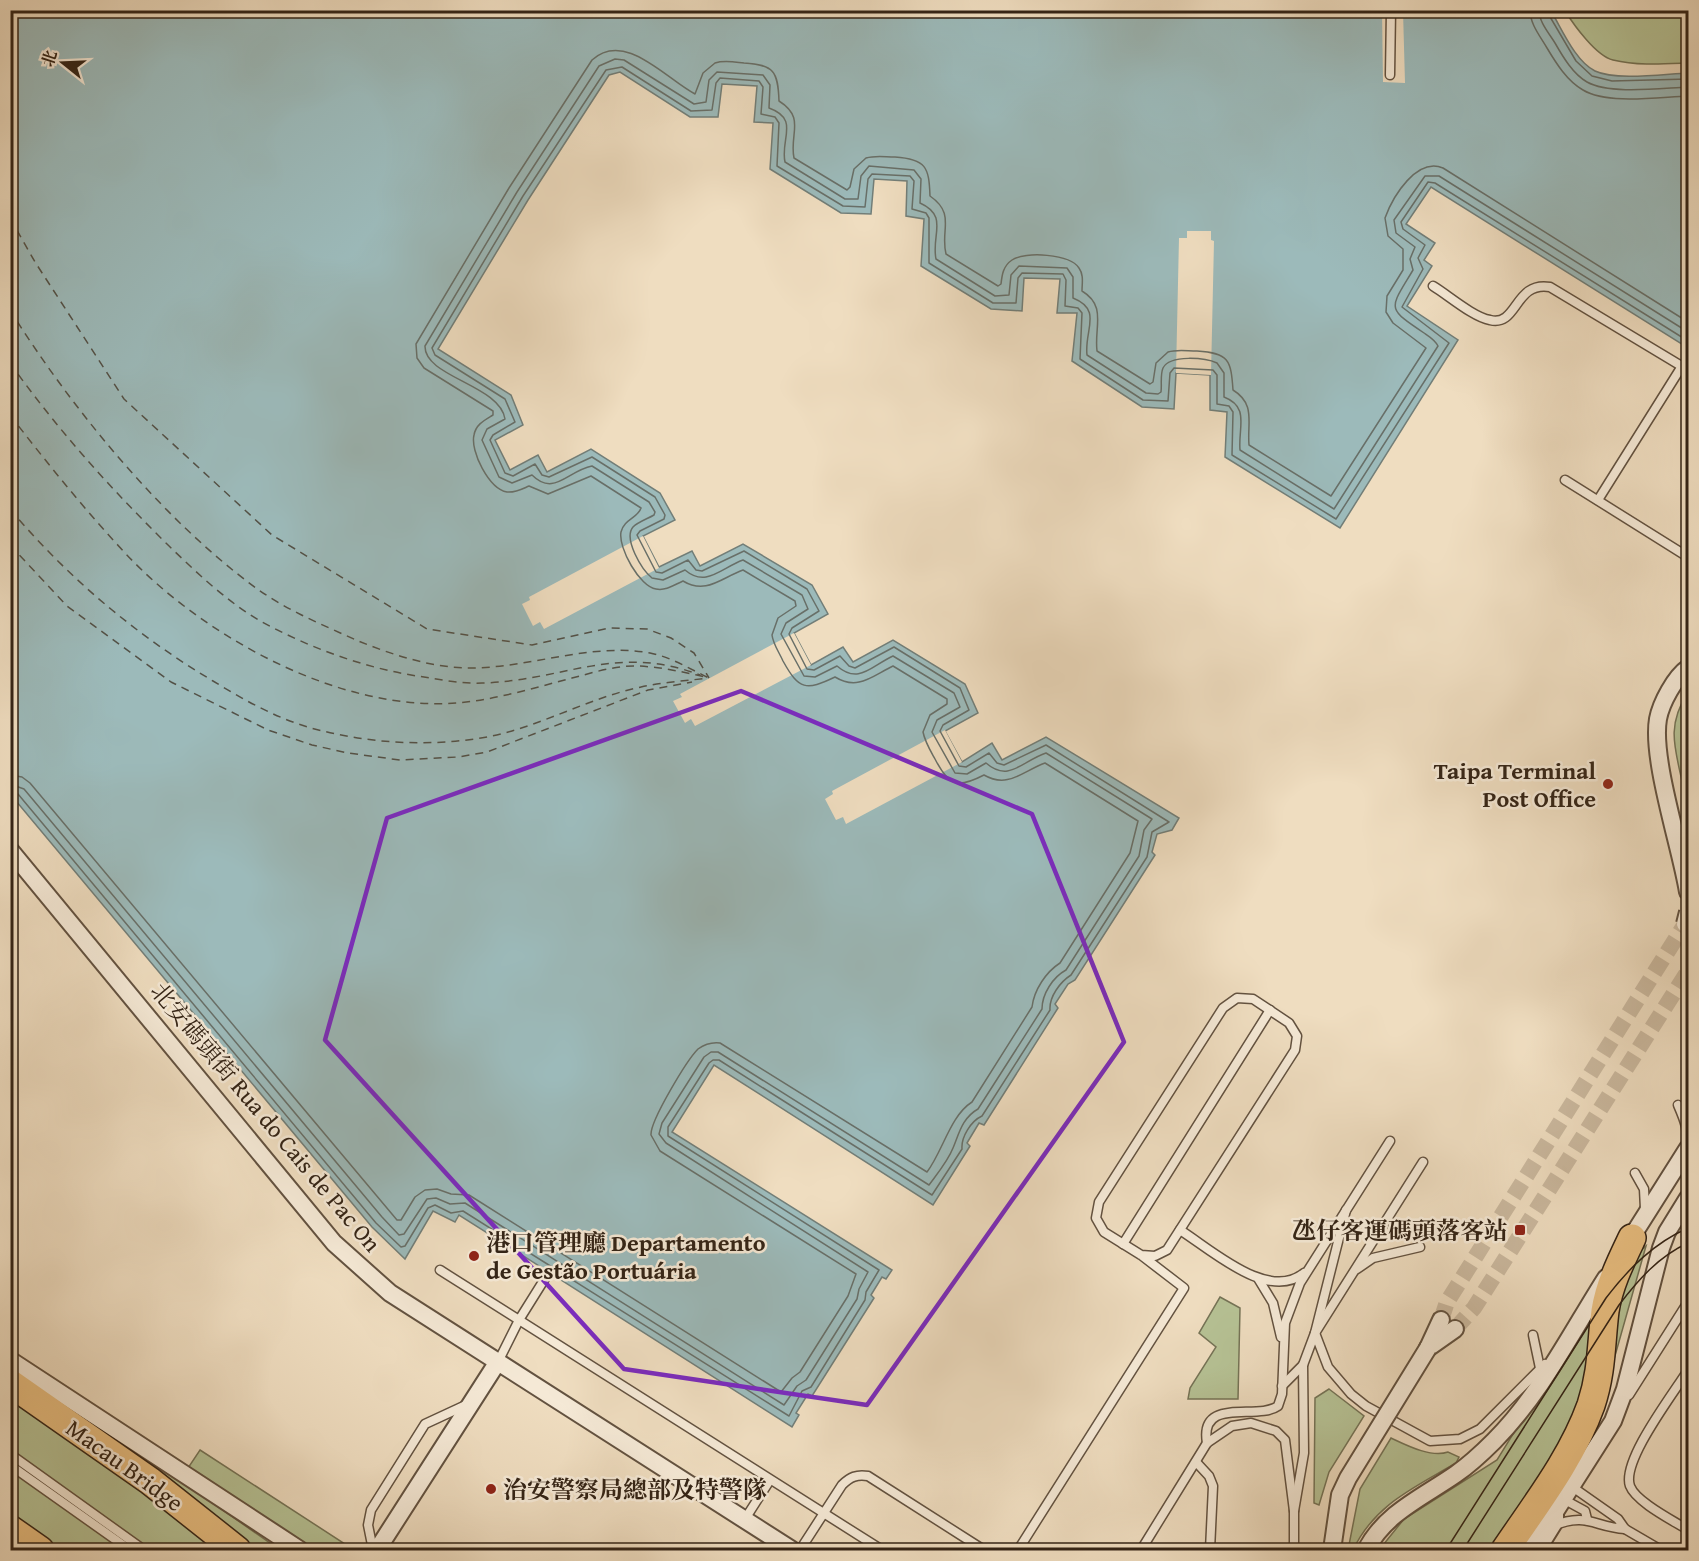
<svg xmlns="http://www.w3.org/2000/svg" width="1699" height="1561" viewBox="0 0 1699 1561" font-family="'Gentium Book Plus','Noto Serif SC',serif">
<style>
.green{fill:#b6c295;stroke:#757356;stroke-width:1.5}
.water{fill:#9cbaba;stroke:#727e78;stroke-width:1.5}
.pier{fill:#efddc0}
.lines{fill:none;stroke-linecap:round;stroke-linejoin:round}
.shore{stroke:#686f68;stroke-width:1.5}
.ferry{stroke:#535147;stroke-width:1.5;stroke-dasharray:8 6;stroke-linecap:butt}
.street-tunnel{stroke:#cab89e;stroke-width:16;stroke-dasharray:16 8;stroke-linecap:butt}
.lane-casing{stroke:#635240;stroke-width:11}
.street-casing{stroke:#635240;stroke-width:20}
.primary-casing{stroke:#342416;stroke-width:30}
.lane{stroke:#f5e9d6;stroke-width:8}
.street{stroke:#f5e9d6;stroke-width:16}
.primary{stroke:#e8be80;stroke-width:27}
.tram{stroke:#342416;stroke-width:1.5}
.street-bridge-casing{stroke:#635240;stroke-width:20;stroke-linecap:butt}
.street-bridge{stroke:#f5e9d6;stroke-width:16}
.marked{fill:none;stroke:#7b2cbf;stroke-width:4.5;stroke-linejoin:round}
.poi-dot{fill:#8f2418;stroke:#f5e9d6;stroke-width:2}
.labels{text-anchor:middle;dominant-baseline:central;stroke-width:5;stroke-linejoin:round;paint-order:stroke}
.poi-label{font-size:24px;font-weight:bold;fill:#342416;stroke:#f5e9d6;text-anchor:end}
.street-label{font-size:24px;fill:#342416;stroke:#f5e9d6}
</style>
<rect width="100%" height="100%" fill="#efddc0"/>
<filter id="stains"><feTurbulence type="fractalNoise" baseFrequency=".00333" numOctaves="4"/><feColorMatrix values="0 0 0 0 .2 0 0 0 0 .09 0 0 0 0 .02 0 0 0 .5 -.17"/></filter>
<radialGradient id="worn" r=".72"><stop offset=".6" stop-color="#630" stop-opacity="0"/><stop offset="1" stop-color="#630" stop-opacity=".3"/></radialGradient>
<g class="green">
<path d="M1565,11H1688V63C1664,64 1637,66 1613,60C1596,56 1574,25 1565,11Z"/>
<path d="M1688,692V770L1682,781C1674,745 1667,725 1688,692Z"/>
<polygon points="1646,1246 1611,1370 1509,1550 1379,1550 1404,1519 1497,1460 1611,1276"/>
<polygon points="1220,1297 1240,1308 1238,1399 1188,1399 1190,1388 1216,1347 1199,1333"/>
<polygon points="39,1386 154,1462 280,1550 257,1550 50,1399"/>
<polygon points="1329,1389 1364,1416 1329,1472 1319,1505 1314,1503 1315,1398"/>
<polygon points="11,1398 144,1488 217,1550 52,1550 11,1526"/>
<path d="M1391,1438C1406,1445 1431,1458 1448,1452L1459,1457L1456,1463C1414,1488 1375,1504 1353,1550H1348L1360,1489Z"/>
<polygon points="200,1450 345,1544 342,1550 316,1550 188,1468"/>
</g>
<path class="water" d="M10,11H1551C1562,29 1575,61 1595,71C1616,81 1664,74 1688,73V348L1431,187L1406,224L1435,243L1424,260L1432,266L1407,306L1458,340L1340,528L1225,457L1227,412L1210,410V375L1176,373L1174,409L1142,407L1072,361L1077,313H1057L1060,279L1024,278L1022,311L991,309L921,266L924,219L906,216L907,181L874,179L871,214L841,213L770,169L773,123L754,122L757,86L722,84L718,117H690L620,72L609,75L528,200L438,349L511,395L523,425L495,440L510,470L538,455L547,472L591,449L660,493L675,520L643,536L659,567L692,551L700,566L743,544L812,585L828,614L794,633L811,665L843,647L853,662L893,640L965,684L978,713L945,731L962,762L992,743L1002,760L1046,737L1179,818L1172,830L1157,834L1152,852L1155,855L1075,980L1068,984L1055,1004L1058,1008L984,1125L979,1123L967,1143L970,1146L933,1205L714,1065L672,1132L892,1270L886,1279L882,1277L871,1295L874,1298L812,1396L808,1394L796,1413L799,1415L792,1427L459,1215L455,1222L433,1211L405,1259L372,1227L11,795Z"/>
<g class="pier">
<polygon points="1382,11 1403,11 1405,83 1383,82"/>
<polygon points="1187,231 1211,231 1211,240 1214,241 1211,375 1176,373 1179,238 1187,238"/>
<polygon points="643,536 659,568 544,629 540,622 533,626 522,604 530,600 529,597"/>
<polygon points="794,633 811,665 695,726 691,719 685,723 673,701 682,697 680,694"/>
<polygon points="945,730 962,762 846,824 843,817 836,820 825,799 833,794 832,791"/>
</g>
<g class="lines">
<g class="shore">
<path d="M1530,10C1530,24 1540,36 1547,48C1556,63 1567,81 1583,90C1608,105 1659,97 1688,96"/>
<path d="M1539,10C1539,22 1549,33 1555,43C1563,57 1573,74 1587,82C1610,95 1662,88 1688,87"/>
<polyline points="1546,10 1576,61 1592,76 1612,81 1688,79"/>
<path d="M10,775L22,777L30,783L397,1220H401L415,1197L425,1190L437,1189L451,1194L469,1195L781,1392L792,1378L800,1372L848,1296L856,1274L660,1151L651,1135C650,1121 687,1060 698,1049C705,1044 712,1042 720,1043L927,1172C943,1151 950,1116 972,1102L1032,1007C1034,990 1046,972 1060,963L1130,853L1138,821L1045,763C1023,771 1008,789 984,775C957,789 949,786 935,759C930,750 925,742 923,732L930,715L947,704V699L893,666C872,676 858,691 835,677C806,691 799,690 783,661C779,652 773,644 772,635L778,618L796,606L795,601L743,570C721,578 706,595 683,581C674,585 666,591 656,589C640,587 618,548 621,532C624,519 638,518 641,508L591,476L548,494L529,486C522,489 515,493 507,492C489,489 470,451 474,435C476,424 485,420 493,415V411L424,368L417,358L416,344L509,188L592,60C625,30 666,79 695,94L703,73L715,63C724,60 734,62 744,63C774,65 778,71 779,101C806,118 789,134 794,158L847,190L850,187L854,169L866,158C876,155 885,157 895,157C926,159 929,167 930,196C956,214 940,230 946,254L998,286L1001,284C1002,275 1003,266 1012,260C1025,251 1070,254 1079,268C1084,275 1082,283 1082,291C1107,306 1094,327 1097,351L1150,384L1153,382L1156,363L1168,352C1177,349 1187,351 1197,351C1229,353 1231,360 1233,390C1256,404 1247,423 1249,445L1331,496L1426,348L1393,323L1386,312L1387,296L1403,270V249L1388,236L1385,218C1393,196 1417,157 1443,168L1688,322"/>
<path d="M10,784L24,789L382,1217L399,1235L404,1234L427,1199L436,1198L450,1204L465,1203L784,1405L797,1386L806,1380L857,1299L859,1289L868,1272L666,1143L659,1134L662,1123L704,1057L711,1052H718L929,1185C937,1174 948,1161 953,1148C959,1134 962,1118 978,1109L1042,1009C1042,994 1053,977 1066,970L1139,856L1144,830L1152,819L1046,753C1022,761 1009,783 986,763L967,774L955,773L932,732L937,720L960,707L954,693L893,656C871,666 859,685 837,666L815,677L804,676L781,634L786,623L808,609L802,595L743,560C721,568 706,588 685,570L663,580L652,578C642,570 623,539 633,527C638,522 647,519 654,515L655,512L649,502L592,466C567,471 554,497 532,475L512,483L499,477L482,440L487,429L505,419C500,385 424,377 425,346L517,192L599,66L615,59L624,60L694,104L706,102L709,80L717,72L763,75L770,85L769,108C800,119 780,139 785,162L845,199H858L861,176L869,166L914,170L921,179L920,203C949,216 931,235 936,259L995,296L1009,295L1011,275L1019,266L1067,268L1073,277V298C1103,310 1084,330 1087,355L1146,393L1158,394L1161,392C1162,385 1160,375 1163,368C1170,354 1206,358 1217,363L1224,373V397C1250,407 1238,427 1240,450L1334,509L1438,346C1435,340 1430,337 1424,333C1385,307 1390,309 1413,270L1410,259L1415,247L1396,233L1394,220L1425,176H1439L1688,332"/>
<polyline points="10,791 18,794 376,1223 401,1247 405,1246 428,1208 435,1205 451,1213 463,1211 552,1267"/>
<path d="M552,1267L789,1416L802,1391L811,1387L865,1300L866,1292L879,1270L668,1136V1127L709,1063L713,1060H719L932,1195L962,1149C961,1137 971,1121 982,1116L1050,1010C1049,997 1060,982 1071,975L1147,857L1152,832L1169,822L1046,745L1004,765L997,763L989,753L966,767L959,766L940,731L943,725L969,710L960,688L894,647L855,668L849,666L840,656L814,670L807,669L789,634L792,628L819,611L807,589L744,551L702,571L696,570L688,560L662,573L656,572L637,535L640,531L664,519L665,515L655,497L592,457L549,477L542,475L535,464L513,476L505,473L490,440L493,435L515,422L505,399L435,355L432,348L523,196L606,70L622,67L691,111L712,110L716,83L720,78L759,81L763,87L761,114L775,117L779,123L777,166L843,206L865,207L868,179L872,174L910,176L914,181L912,209L926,213L929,218V263L993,303H1016L1018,278L1022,273L1063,274L1066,280L1065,306L1078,308L1082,313L1080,359L1143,400L1168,401L1170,373L1174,368L1213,370L1217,375V404L1229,406L1233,412L1232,455L1336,519L1449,343L1402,307L1423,269L1418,258L1425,245L1403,229L1401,222L1428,182L1435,183L1688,341"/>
</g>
<g class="ferry">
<polyline points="10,218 35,262 124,399 272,535 427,629 532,645 609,628 647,629 671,638 694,653 709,678"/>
<path d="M10,310C71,408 163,520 256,588C286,610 323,625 356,640C390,654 429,667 466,668C528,669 590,642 650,653C671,657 690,669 709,678"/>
<path d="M10,363C57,429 110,488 167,544C196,572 227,602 262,622C312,649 367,669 424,677C443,680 463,684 482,683C563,681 617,643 700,675"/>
<path d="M10,415C47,463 85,510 126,554C204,637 340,712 456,703C495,700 534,688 572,678C592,673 613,666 634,666C658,666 682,672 706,677"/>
<path d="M10,509C68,578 136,635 213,681C244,700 276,718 311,728C366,743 425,747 481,738C537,729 587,698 641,687C663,682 686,681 708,678"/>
<polyline points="10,545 67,606 171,682 268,730 312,745 348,753 400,760 458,757 487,752 648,690 692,682"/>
</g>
<g class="street-tunnel">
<polyline points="1441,1320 1447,1302 1685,924"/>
<polyline points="1455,1329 1474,1308 1688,971"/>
</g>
<defs>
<g id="lane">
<polyline points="1390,75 1391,10"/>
<path d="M1433,286C1448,295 1473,317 1490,320C1518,327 1514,281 1550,287L1688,370"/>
<polyline points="1565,480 1688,557"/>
<polyline points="1598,500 1682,366"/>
<polyline points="1686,856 1688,818"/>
<path d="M1678,1105C1685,1121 1690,1133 1685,1150"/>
<polyline points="1635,1173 1644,1189 1645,1209"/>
<polyline points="1346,1210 1315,1333 1328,1367 1351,1394 1366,1406 1430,1441 1460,1439 1480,1429 1545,1364"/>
<path d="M1180,1230C1212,1250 1268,1302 1304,1273"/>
<polyline points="1123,1244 1270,1010"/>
<polyline points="1357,1269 1373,1258 1420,1247"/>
<polyline points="440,1270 882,1550"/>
<polyline points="1259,1280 1273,1303 1281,1337"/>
<polyline points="1533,1335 1541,1373"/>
<polyline points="498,1362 519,1320 549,1272"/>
<path d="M1688,1370C1674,1393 1621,1461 1630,1486C1636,1502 1674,1521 1688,1530"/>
<polyline points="1282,1386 1303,1365"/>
<polyline points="1629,1395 1688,1302"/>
<path d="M1207,1443C1199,1396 1257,1421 1278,1406L1282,1394L1285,1323L1300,1283L1390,1141"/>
<polyline points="10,1454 144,1550"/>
<polyline points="1196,1462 1209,1476 1213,1486 1210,1550"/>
<polyline points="10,1465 130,1550"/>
<polyline points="1571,1486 1618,1519 1625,1529 1661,1550"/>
<polyline points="1563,1499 1585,1511 1587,1519"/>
<polyline points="1294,1511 1304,1453 1303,1365 1315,1333 1423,1162"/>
<polyline points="745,1519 770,1480"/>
<path d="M1553,1526C1587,1512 1594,1527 1625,1529"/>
<polyline points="373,1550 368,1525 371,1510 425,1424 466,1405"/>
<path d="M800,1550L842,1485C850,1477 857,1474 868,1476L984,1550"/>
<polyline points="1018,1550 1184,1288 1141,1255 1104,1232 1096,1218 1099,1202 1223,1008 1237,998 1253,999 1289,1023 1297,1036 1295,1050 1167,1250 1155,1256 1141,1255"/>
<polyline points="1141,1550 1207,1443 1232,1426 1251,1423 1276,1431 1285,1440 1294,1511 1294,1550"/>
</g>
<g id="street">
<path d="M1688,668C1675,677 1661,703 1658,719C1651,759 1681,848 1688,892"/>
<polyline points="10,850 334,1243 390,1293 792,1550"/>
<polyline points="1626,1246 1688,1148"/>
<polyline points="1428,1348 1455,1329"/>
<polyline points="1428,1348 1441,1320"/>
<polyline points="10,1360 300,1550"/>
<polyline points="377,1550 497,1363"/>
<path d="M1366,1550C1385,1513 1423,1497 1456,1474C1469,1465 1482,1453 1494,1441C1540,1395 1571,1333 1606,1278"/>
<polyline points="1522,1550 1544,1517 1555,1512"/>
<polyline points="1537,1550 1555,1521 1555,1512 1613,1421 1625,1389 1661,1248 1667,1232 1688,1198"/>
</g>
<g id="primary">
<polyline points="10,1383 150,1481 237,1550"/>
<polyline points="10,1529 40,1550"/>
<path d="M1505,1550C1536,1504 1572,1458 1591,1405C1602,1372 1601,1344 1605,1311C1609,1285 1621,1261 1632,1238"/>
</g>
</defs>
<use href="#lane" class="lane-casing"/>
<use href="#street" class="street-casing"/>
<use href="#primary" class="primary-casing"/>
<use href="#lane" class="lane"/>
<use href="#street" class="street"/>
<use href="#primary" class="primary"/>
<g class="tram">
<path d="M1446,1550L1606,1298C1629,1268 1654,1243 1688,1228"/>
<path d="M1463,1550L1619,1305C1638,1280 1659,1256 1688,1243"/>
</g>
<defs>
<g id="street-bridge">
<polyline points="1685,924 1688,912"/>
<polyline points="1332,1550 1340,1495 1348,1478 1428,1348"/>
</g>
</defs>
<use href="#street-bridge" class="street-bridge-casing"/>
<use href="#street-bridge" class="street-bridge"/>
</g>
<path class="marked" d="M741,691L1032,814L1124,1042L867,1405L624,1369L325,1040L387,818Z"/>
<g class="poi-dot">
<circle cx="1608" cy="784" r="6"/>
<rect x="1514" y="1224" width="12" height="12" rx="3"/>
<circle cx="474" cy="1256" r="6"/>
<circle cx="491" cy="1489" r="6"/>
</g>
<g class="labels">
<g class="poi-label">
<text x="1596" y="770">Taipa Terminal<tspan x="1596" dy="28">Post Office</tspan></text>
<text x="1508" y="1230">氹仔客運碼頭落客站</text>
<text x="486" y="1242" text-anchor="start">港口管理廳 Departamento<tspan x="486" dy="28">de Gestão Portuária</tspan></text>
<text x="503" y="1489" text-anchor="start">治安警察局總部及特警隊</text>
</g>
<g class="street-label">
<text transform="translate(266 1117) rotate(50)">北安碼頭街 Rua do Cais de Pac On</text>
<text transform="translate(125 1465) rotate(36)">Macau Bridge</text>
</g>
</g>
<rect width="1699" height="1561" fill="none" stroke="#efddc0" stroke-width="36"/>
<rect x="12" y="12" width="1675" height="1537" fill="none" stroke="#342416" stroke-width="3"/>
<rect x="18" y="18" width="1663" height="1525" fill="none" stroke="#342416" stroke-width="1.5"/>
<g transform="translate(63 63) rotate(288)" stroke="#f5e9d6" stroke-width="4.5" paint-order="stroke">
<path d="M0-4.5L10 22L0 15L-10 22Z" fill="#342416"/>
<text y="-9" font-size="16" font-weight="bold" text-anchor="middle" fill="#342416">北</text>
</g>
<rect width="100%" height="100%" filter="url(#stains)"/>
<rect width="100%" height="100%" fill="url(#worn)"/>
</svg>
